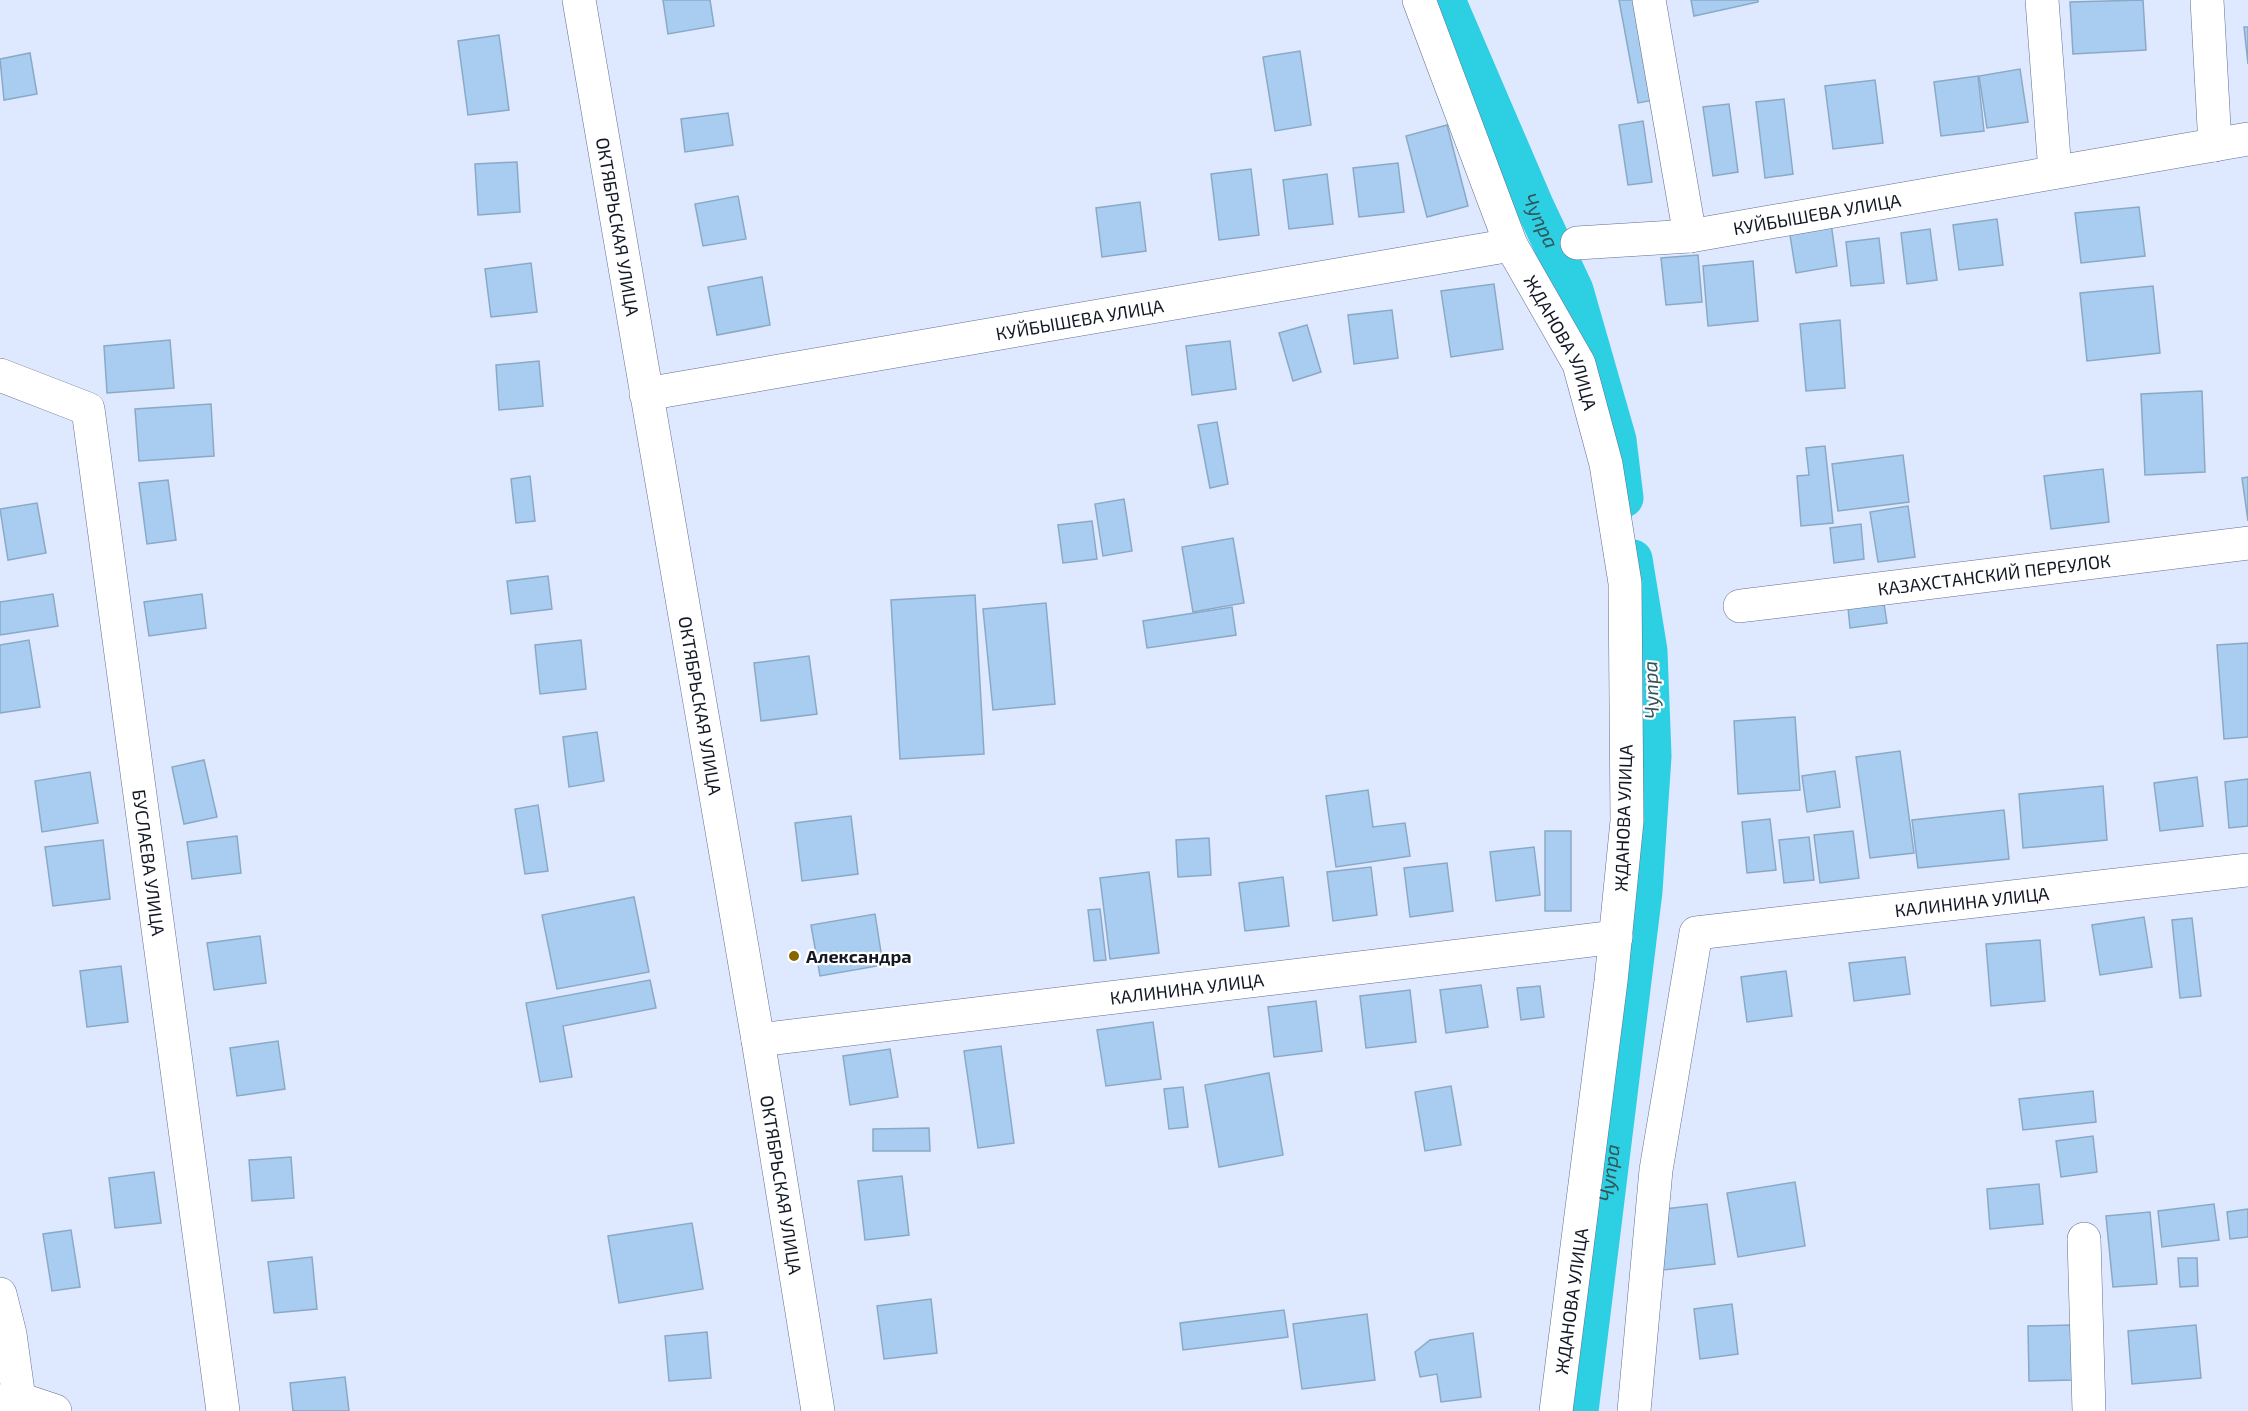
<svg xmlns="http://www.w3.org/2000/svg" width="2248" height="1411" viewBox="0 0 2248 1411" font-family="'Exo 2',sans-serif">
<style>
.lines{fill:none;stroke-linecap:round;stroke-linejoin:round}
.canal{stroke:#2dcfe3;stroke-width:39}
.building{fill:#a8cdf1;stroke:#8aa9c6;stroke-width:1.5}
.street-casing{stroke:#626f90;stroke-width:34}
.street{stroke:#fff;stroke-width:33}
.poi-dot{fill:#856600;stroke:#fff;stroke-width:2}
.labels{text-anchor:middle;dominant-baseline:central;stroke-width:4.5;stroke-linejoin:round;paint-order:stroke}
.street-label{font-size:18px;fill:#131825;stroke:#fff}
.poi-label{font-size:18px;font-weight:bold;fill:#131825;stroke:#fff;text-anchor:start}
.water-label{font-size:20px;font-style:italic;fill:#355459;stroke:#fff}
</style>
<rect width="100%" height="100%" fill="#dee8ff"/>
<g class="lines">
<g class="canal">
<path id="s1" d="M1446,0L1534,205L1574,290L1617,440L1624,498"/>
<path id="s2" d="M1579,1411L1643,891L1652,756L1648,651L1633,559"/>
</g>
</g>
<g class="building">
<polygon points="663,0 710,0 714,26 668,34"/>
<polygon points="1619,0 1647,0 1665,98 1638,103"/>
<polygon points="1691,0 1758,0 1758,2 1694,16"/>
<polygon points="2143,0 2146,50 2073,54 2070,2"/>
<polygon points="2244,27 2248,27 2248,64"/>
<polygon points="499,35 509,110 468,115 458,41"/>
<polygon points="1300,51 1311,125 1275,131 1263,57"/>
<polygon points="30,53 37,94 4,100 0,59"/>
<polygon points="2020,69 2028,122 1987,128 1979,76"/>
<polygon points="1978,76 1984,131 1941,136 1934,82"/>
<polygon points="1875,80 1883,143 1833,149 1825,86"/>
<polygon points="1784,99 1793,174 1765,178 1756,102"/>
<polygon points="1729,104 1738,172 1713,176 1703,107"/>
<polygon points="728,113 733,145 685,152 681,119"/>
<polygon points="1643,121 1652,182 1628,185 1619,125"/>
<polygon points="1447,125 1468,206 1427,217 1406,136"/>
<polygon points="517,162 520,212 478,215 475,164"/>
<polygon points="1398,163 1404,212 1359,217 1353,168"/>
<polygon points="1251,169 1259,235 1219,240 1211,174"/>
<polygon points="1327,174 1333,224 1289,229 1283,180"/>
<polygon points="738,196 746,239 703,246 695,204"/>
<polygon points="1140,202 1146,251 1102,257 1096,208"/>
<polygon points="2139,207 2145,256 2081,263 2075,213"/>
<polygon points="1997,219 2003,265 1959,270 1953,225"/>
<polygon points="1831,223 1837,266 1796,273 1789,229"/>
<polygon points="1930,229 1937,280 1907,284 1901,233"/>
<polygon points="1879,238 1884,283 1851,286 1846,242"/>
<polygon points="1698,255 1702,302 1666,305 1661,258"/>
<polygon points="1753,261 1758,321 1708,326 1703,266"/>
<polygon points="531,263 537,312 491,317 485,269"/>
<polygon points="762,277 770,325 717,335 708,287"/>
<polygon points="1494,284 1503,349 1451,357 1441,291"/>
<polygon points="2153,286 2160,353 2087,361 2080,293"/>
<polygon points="1392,310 1398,358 1354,364 1348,315"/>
<polygon points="1840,320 1845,388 1806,391 1800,324"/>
<polygon points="1307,325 1321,372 1293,381 1279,333"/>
<polygon points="170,340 174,388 107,393 104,346"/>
<polygon points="1230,341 1236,389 1192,395 1186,346"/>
<polygon points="539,361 543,406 499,410 496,365"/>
<polygon points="2202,391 2205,472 2145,475 2141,394"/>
<polygon points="211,404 214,456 139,461 135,409"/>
<polygon points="1217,422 1228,484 1210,488 1198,425"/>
<polygon points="1825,446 1833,523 1801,526 1797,476 1809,475 1806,448"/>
<polygon points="1903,455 1909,502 1838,511 1832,464"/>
<polygon points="2103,469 2109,522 2051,529 2044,476"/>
<polygon points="530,476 535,521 516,523 511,479"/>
<polygon points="2248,477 2248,521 2242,478"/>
<polygon points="168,480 176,540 147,544 139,483"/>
<polygon points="1124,499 1132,551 1103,556 1095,504"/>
<polygon points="37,503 46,553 8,560 0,509"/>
<polygon points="1908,506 1915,557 1878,562 1870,512"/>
<polygon points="1092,521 1097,559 1063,563 1058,525"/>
<polygon points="1861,524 1864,559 1834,563 1830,528"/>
<polygon points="1233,538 1244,603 1193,612 1182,547"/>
<polygon points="548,576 552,609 511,614 507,581"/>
<polygon points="53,594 58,626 0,635 0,602"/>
<polygon points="202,594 206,628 149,636 144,602"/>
<polygon points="975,595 984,754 900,759 891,600"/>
<polygon points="1046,603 1055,704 993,710 983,609"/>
<polygon points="1884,604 1887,623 1850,628 1848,608"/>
<polygon points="1232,607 1236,635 1147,648 1143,621"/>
<polygon points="29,640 40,707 0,713 0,645"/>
<polygon points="581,640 586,689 540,694 535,645"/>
<polygon points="2248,643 2248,737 2224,739 2217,645"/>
<polygon points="809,656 817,714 761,721 754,663"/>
<polygon points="1795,717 1800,790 1738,794 1734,721"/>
<polygon points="597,732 604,781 569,787 563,737"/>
<polygon points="1900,751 1914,853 1870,858 1856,757"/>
<polygon points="204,760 217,817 184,824 172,767"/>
<polygon points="1835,771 1840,807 1807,812 1802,776"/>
<polygon points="90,772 98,823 42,832 35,781"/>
<polygon points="2197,777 2203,826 2160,831 2154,783"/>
<polygon points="2248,779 2248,826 2229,828 2225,782"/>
<polygon points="2103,786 2107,840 2023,848 2019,794"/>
<polygon points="1368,790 1373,827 1405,823 1410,856 1336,867 1326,796"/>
<polygon points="538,805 548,871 525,874 515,809"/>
<polygon points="2004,810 2009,859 1918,868 1912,820"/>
<polygon points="851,816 858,874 802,881 795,823"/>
<polygon points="1770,819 1776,870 1747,873 1742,822"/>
<rect x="1545" y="831" width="26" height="80"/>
<polygon points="1853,831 1859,878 1820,883 1814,835"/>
<polygon points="237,836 241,873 192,879 187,842"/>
<polygon points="1809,837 1814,880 1784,883 1779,840"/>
<polygon points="1209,838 1211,875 1178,877 1176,840"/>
<polygon points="103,840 110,899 53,906 45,847"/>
<polygon points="1534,847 1540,895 1496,901 1490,852"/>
<polygon points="1447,863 1453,911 1410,917 1404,868"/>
<polygon points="1371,867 1377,915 1333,921 1327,872"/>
<polygon points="1149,872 1159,953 1110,959 1100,878"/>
<polygon points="1283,877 1289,926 1245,931 1239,883"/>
<polygon points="634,897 649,972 557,989 542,915"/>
<polygon points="1100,909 1106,960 1094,961 1088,910"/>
<polygon points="875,914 883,965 820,976 811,925"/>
<polygon points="2144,917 2152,967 2100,975 2092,925"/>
<polygon points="2192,918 2201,996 2180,998 2172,920"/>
<polygon points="260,936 266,983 214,990 207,943"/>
<polygon points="2040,940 2045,1001 1991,1006 1986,944"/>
<polygon points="1905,957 1910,994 1854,1001 1849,963"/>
<polygon points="121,966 128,1022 87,1027 80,971"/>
<polygon points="1786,971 1792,1016 1747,1022 1741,977"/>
<polygon points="650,980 656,1008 563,1026 572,1077 540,1082 526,1003"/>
<polygon points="1481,985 1488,1027 1446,1033 1440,990"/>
<polygon points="1540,986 1544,1017 1521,1020 1517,988"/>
<polygon points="1410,990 1416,1042 1366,1048 1360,996"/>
<polygon points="1316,1001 1322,1051 1274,1057 1268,1007"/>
<polygon points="1153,1022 1161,1079 1106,1086 1097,1030"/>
<polygon points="278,1041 285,1089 237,1096 230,1048"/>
<polygon points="1001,1046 1014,1143 978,1148 964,1051"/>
<polygon points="890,1049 898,1097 850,1105 843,1056"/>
<polygon points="1269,1073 1283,1155 1219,1167 1205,1085"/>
<polygon points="1451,1086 1461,1145 1425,1151 1415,1092"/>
<polygon points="1183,1087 1188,1127 1169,1129 1164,1089"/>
<polygon points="2093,1091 2096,1122 2023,1130 2019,1099"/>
<polygon points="929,1128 930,1151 873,1151 873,1129"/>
<polygon points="2093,1136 2097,1172 2061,1177 2056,1141"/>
<polygon points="291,1157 294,1198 252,1201 249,1160"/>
<polygon points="154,1172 161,1223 115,1228 109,1178"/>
<polygon points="902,1176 909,1235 865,1240 858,1181"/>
<polygon points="1795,1182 1805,1246 1738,1257 1727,1193"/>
<polygon points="2039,1184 2043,1224 1990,1229 1987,1189"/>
<polygon points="1707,1204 1715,1264 1663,1270 1656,1210"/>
<polygon points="2214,1204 2219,1240 2162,1247 2158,1211"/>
<polygon points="2248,1209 2248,1237 2230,1239 2227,1212"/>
<polygon points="2150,1212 2157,1284 2113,1287 2106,1216"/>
<polygon points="692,1223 703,1289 619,1303 608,1236"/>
<polygon points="71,1230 80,1287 52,1291 43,1234"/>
<polygon points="312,1257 317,1309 274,1313 268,1262"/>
<polygon points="2178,1258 2197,1258 2198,1286 2180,1287"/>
<polygon points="931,1299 937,1353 884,1359 877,1306"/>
<polygon points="1732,1304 1738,1354 1700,1359 1694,1309"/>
<polygon points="1284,1310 1288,1337 1183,1350 1180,1323"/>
<polygon points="1367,1314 1375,1380 1302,1389 1293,1324"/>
<polygon points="2072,1325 2074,1380 2029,1381 2028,1326"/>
<polygon points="2196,1325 2201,1378 2132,1384 2128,1331"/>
<polygon points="707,1332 711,1378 669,1381 665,1336"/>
<polygon points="1473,1333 1481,1397 1441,1402 1437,1374 1420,1377 1415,1352 1430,1340"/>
<polygon points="345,1377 349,1411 293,1411 290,1383"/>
</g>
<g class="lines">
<defs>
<g id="street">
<path id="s3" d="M579,0L758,1040L818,1411"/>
<path id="s4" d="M1419,0L1511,245L1579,364L1606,464L1625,583L1627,821L1611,981L1556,1411"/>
<polyline points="1649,0 1690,236"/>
<polyline points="2042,0 2055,172"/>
<polyline points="2207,0 2215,145"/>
<path id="s5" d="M1577,243L1690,236L2248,139"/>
<path id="s6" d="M0,375L88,409L223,1411"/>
<path id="s7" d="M646,394L1511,245"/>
<path id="s8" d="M1740,606L2248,543"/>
<path id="s9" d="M758,1040L1616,937"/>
<polyline points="2084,1239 2089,1411"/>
<polyline points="0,1294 10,1334 19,1399"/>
<polyline points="0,1401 19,1399 55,1411"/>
<path id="s10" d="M1634,1411L1656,1170L1696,933L2248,870"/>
</g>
</defs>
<use href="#street" class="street-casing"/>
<use href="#street" class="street"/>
</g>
<circle class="poi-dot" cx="794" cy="956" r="6"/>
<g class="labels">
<g class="street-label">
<text stroke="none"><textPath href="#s5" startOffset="242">КУЙБЫШЕВА УЛИЦА</textPath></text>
<text stroke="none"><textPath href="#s3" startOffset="230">ОКТЯБРЬСКАЯ УЛИЦА</textPath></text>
<text stroke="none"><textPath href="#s7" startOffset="440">КУЙБЫШЕВА УЛИЦА</textPath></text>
<text stroke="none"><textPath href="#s4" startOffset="372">ЖДАНОВА УЛИЦА</textPath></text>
<text stroke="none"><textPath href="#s8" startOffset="256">КАЗАХСТАНСКИЙ ПЕРЕУЛОК</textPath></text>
<text stroke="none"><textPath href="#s3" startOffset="716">ОКТЯБРЬСКАЯ УЛИЦА</textPath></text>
<text transform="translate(1623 818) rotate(-88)">ЖДАНОВА УЛИЦА</text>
<text stroke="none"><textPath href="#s6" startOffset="552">БУСЛАЕВА УЛИЦА</textPath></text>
<text stroke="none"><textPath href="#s10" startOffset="760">КАЛИНИНА УЛИЦА</textPath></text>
<text stroke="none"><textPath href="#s9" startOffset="432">КАЛИНИНА УЛИЦА</textPath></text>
<text stroke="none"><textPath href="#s3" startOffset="1202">ОКТЯБРЬСКАЯ УЛИЦА</textPath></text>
<text transform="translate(1571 1301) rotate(-82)">ЖДАНОВА УЛИЦА</text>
</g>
<g class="poi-label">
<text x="806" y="956">Александра</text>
</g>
<g class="water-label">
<text stroke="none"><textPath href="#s1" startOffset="240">Чупра</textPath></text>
<text transform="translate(1650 690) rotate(-92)">Чупра</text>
<text stroke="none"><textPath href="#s2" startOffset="240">Чупра</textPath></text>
</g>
</g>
</svg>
